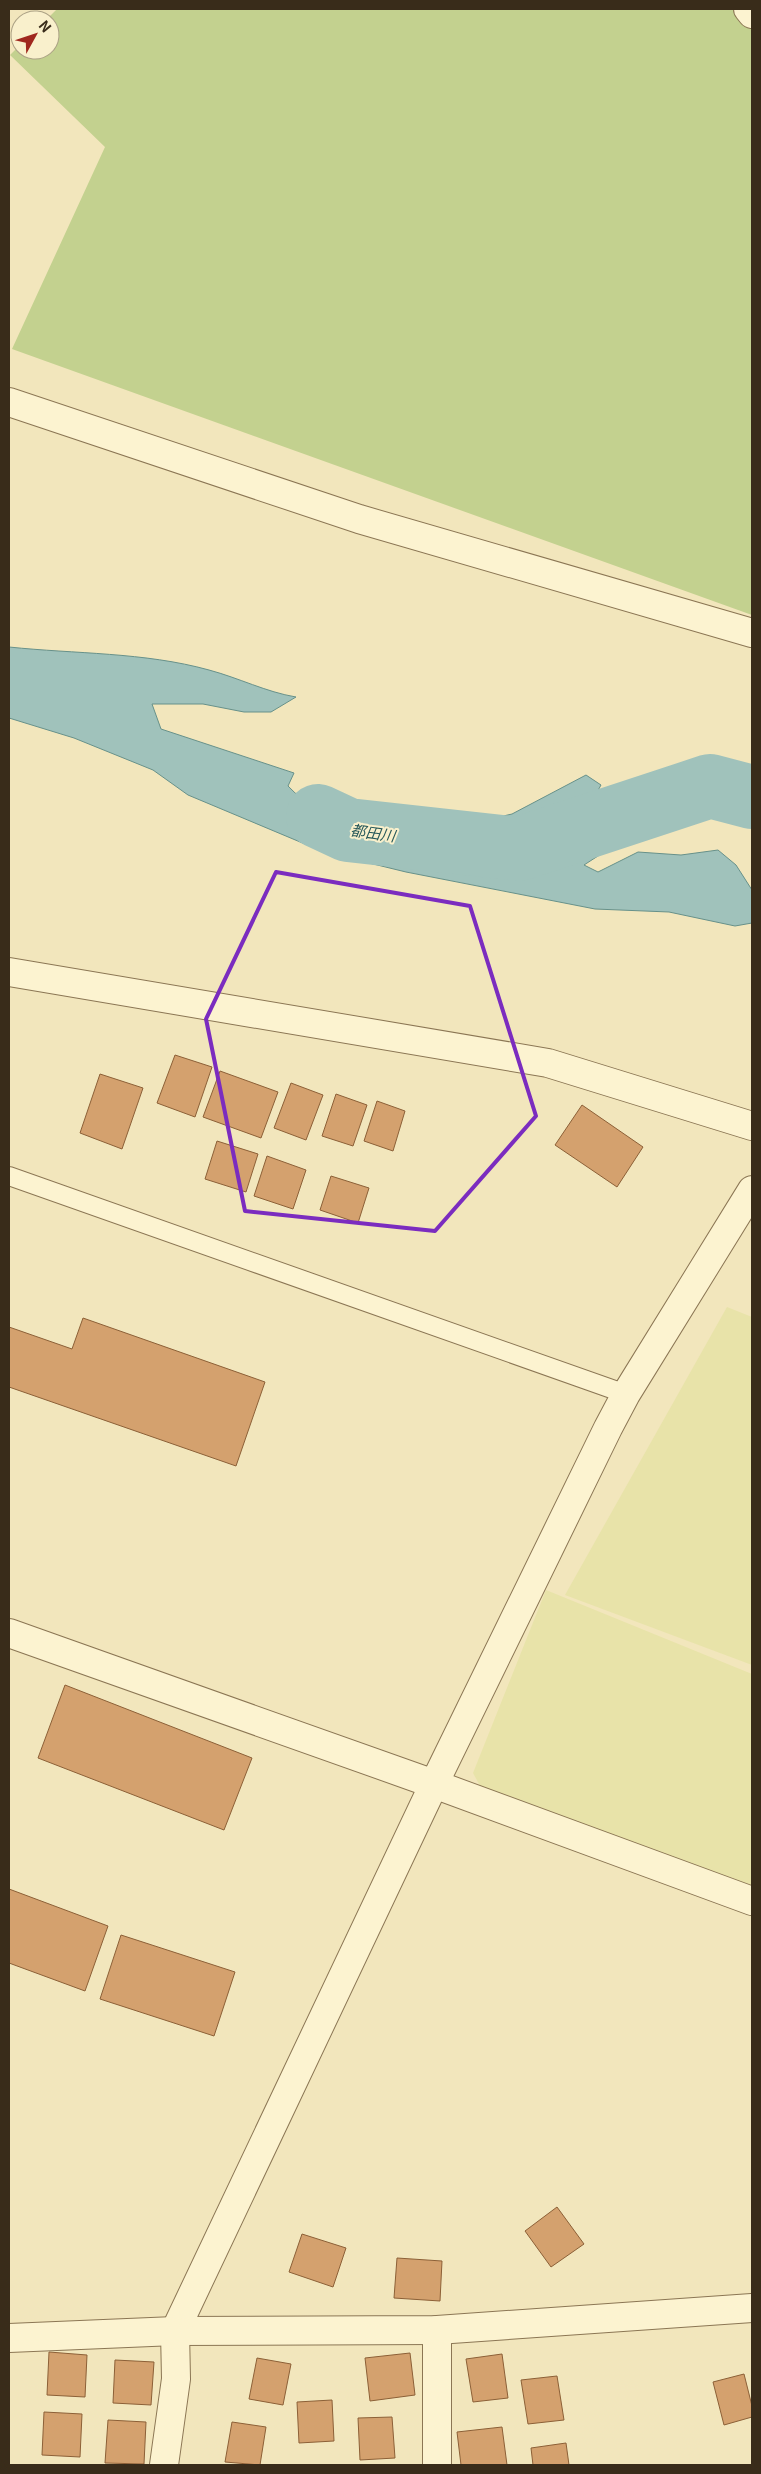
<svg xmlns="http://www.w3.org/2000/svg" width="761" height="2474" viewBox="0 0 761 2474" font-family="Georgia,'Noto Sans JP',serif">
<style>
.farmland{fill:#e8e3a9}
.green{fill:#c3d18f}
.water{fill:#a0c2bb;stroke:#67918a}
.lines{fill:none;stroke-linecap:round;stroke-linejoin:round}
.river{stroke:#a0c2bb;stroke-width:64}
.building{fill:#d4a16e;stroke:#8c6037}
.service-casing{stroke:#8b7654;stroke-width:20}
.minor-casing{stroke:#8b7654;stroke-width:30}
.tertiary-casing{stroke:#8b7654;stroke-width:30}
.service{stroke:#fcf3d0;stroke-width:18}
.minor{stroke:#fcf3d0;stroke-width:28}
.tertiary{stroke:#fcf3d0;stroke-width:28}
.marked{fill:none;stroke:#7b2cbf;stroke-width:4;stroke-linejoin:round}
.labels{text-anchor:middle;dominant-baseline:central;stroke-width:4;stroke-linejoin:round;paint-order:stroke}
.water-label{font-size:15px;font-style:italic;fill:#28595a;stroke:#f9f0cc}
</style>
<rect width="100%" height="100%" fill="#f2e6bc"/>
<g class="farmland">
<polygon points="727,1307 752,1317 752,1665 565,1595"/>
<polygon points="546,1590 752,1674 752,1888 484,1793 473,1773"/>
</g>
<polygon class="green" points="57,9 746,9 752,15 752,615 12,349 105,147 10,55 20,45 20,50 50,50 50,20 46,20"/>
<path class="water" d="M9,647C75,654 144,652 209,670C239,678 266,692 296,697L271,712H244L203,704H152L161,729L294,773L288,786C322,824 405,836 454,849L441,826H460L512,814L586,775L601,785L596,794L543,825L593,845H615L584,865L598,872L638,852L681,855L718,850L736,865L752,890V923L735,926L669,912L595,909L406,872L324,852L188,795L153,770L74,738L9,718Z"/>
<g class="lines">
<polyline class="river" points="318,816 348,830 519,849 710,786 752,797"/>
</g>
<g class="building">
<polygon points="175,1055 212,1067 195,1117 157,1103"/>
<polygon points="220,1071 278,1092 261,1138 203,1117"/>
<polygon points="100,1074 143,1088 122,1149 80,1133"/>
<polygon points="291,1083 323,1095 306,1140 274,1128"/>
<polygon points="336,1094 367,1105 353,1146 322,1136"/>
<polygon points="377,1101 405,1111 393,1151 364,1141"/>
<polygon points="582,1105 643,1147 617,1187 555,1145"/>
<polygon points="217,1141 258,1154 246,1192 205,1179"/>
<polygon points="267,1156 306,1170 293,1209 254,1196"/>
<polygon points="331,1176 369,1188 358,1223 320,1210"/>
<polygon points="83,1318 265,1382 236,1466 9,1387 9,1327 72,1349"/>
<polygon points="65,1685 252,1758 224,1830 38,1758"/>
<polygon points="9,1889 108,1926 85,1991 9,1963"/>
<polygon points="121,1935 235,1972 214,2036 100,1999"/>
<polygon points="557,2207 584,2244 551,2267 525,2231"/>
<polygon points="302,2234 346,2248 333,2287 289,2272"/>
<polygon points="397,2258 442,2261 440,2301 394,2298"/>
<polygon points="49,2352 87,2355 85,2397 47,2395"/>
<polygon points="410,2353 415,2395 370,2401 365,2358"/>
<polygon points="502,2354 508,2398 473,2402 466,2359"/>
<polygon points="257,2358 291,2364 283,2405 249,2399"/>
<polygon points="115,2360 154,2362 151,2405 113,2403"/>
<polygon points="744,2374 752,2406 752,2417 724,2425 713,2382"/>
<polygon points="557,2376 564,2420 528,2424 521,2380"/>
<polygon points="332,2400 334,2441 299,2443 297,2402"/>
<polygon points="44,2412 82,2414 80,2457 42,2455"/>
<polygon points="392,2417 395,2458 360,2460 358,2418"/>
<polygon points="108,2420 146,2422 144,2464 105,2463"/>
<polygon points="232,2422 266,2427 260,2465 225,2462"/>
<polygon points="502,2427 507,2465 461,2465 457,2432"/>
<polygon points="566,2443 569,2465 533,2465 531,2448"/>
</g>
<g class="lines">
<defs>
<polyline id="service" points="9,1176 626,1394"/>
<g id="minor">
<polyline points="9,402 359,519 752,633"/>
<polyline points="9,972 548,1063 752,1126"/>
<polyline points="9,1633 434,1784 752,1901"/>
<polyline points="437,2330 437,2465"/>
<polyline points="175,2331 437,2330 752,2308"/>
<polyline points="164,2465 176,2379 175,2331 434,1784 608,1428 626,1394 752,1190"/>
</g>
<g id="tertiary">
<polyline points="748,9 752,14"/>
<polyline points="9,2338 175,2331"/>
</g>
</defs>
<use href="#service" class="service-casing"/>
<use href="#minor" class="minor-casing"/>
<use href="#tertiary" class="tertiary-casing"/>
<use href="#service" class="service"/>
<use href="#minor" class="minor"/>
<use href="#tertiary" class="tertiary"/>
</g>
<path class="marked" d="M276,872L470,906L536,1116L435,1231L245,1211L206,1019Z"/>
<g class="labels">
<g class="water-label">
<text transform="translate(373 832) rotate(8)">都田川</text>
</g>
</g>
<rect width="761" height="2474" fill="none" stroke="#392c1a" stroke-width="20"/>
<g transform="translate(35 35) rotate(50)"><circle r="24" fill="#f9f0cc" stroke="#aca285"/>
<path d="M0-4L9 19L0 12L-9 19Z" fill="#a0281e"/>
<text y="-8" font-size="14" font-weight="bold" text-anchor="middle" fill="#392c1a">N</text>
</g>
</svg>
